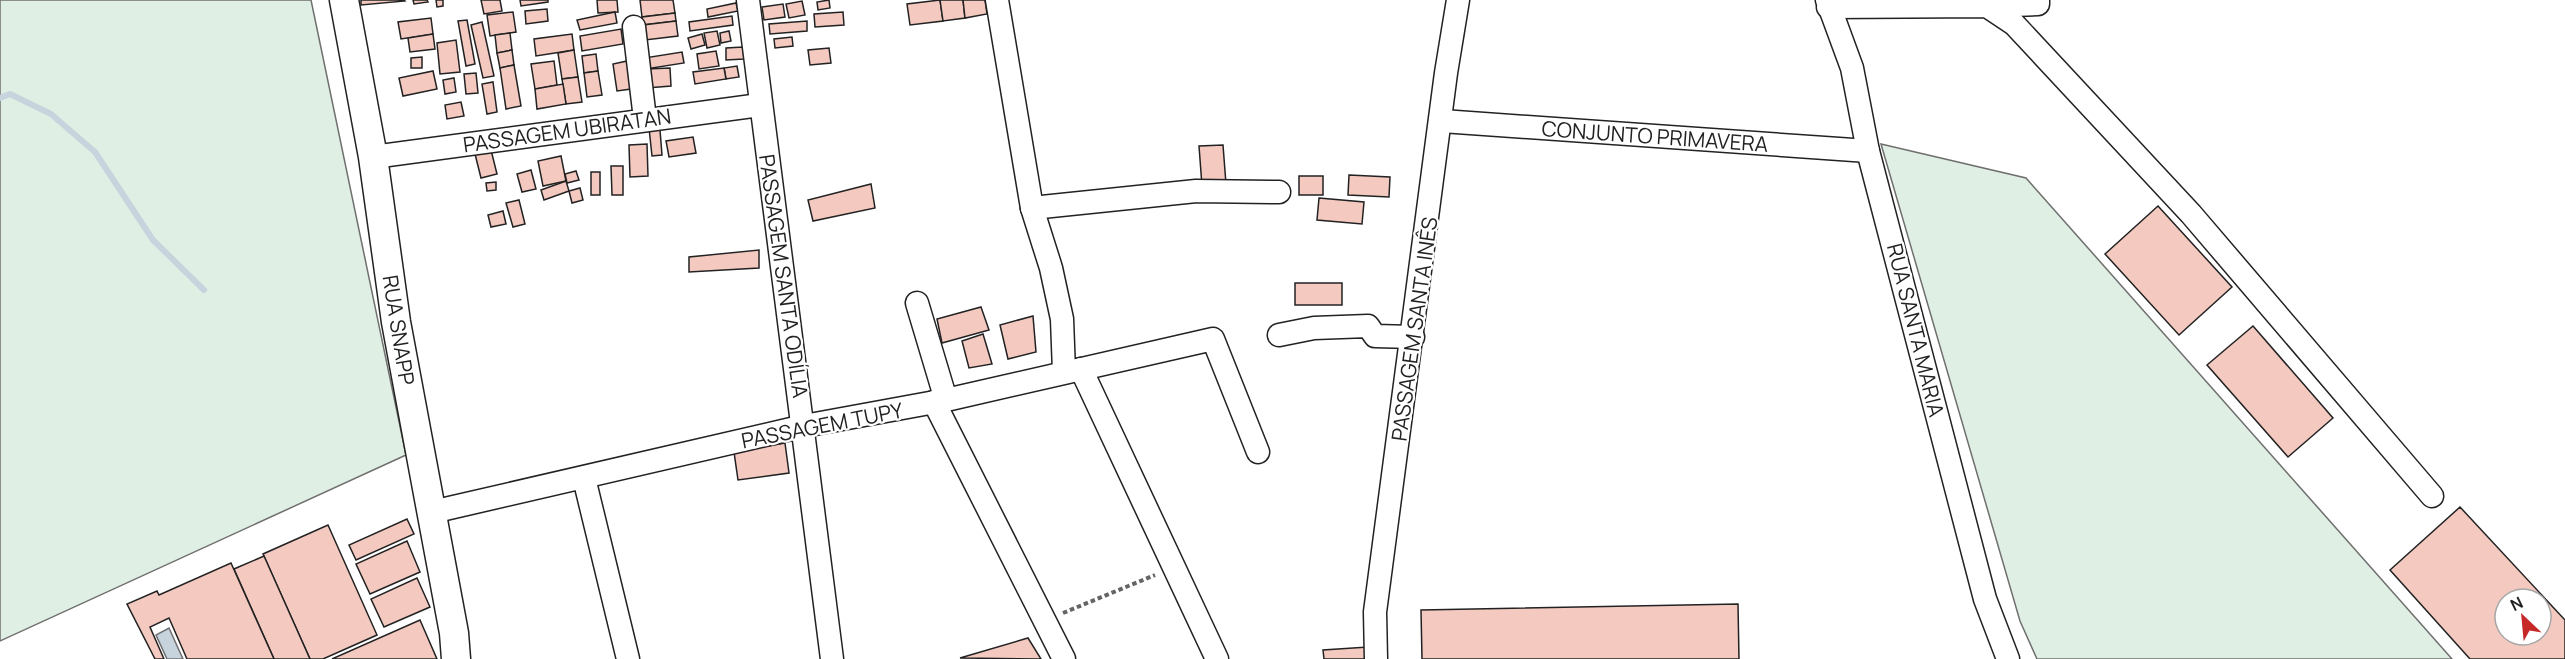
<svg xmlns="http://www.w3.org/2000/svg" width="2565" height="659" viewBox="0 0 2565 659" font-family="Manrope,sans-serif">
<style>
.green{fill:#e0efe3;stroke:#6f6f6f;stroke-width:1.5}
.water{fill:#c7d3dd;stroke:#6f6f6f;stroke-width:1.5}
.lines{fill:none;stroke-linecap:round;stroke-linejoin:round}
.stream{stroke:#c7d3dd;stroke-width:6}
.building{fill:#f3c9c0;stroke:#222;stroke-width:1.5;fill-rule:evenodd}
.minor-casing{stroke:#222;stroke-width:25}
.major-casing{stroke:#222;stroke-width:31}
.path{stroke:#646464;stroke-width:4;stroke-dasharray:4.5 3;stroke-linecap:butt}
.minor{stroke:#fff;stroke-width:22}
.major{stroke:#fff;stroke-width:28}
.labels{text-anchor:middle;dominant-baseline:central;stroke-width:4.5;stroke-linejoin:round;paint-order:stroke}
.street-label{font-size:21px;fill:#222;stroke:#fff}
</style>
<rect width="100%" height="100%" fill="#fff"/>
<g class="green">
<polygon points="0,0 311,0 406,455 0,641"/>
<polygon points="1881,144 2026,178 2452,659 2037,659 2020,621"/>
</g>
<polygon class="water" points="169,628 183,659 167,659 156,635"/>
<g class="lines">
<polyline class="stream" points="0,98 10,94 51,114 95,152 153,240 204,290"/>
</g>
<g class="building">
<polygon points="361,0 404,0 405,1 361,5"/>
<polygon points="413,0 427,0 428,2 414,4"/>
<polygon points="436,0 443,0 443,6 437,7"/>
<polygon points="481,0 500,0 502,11 484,14"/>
<polygon points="520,0 548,0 548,2 521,6"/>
<polygon points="597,0 617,0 618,12 598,13"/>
<polygon points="640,0 673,0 675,13 642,17"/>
<polygon points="829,0 830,8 818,10 817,2"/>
<polygon points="940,0 943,21 910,25 907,4"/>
<polygon points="940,0 963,0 965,18 943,21"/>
<polygon points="963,0 985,0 987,14 965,18"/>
<polygon points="802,1 805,15 789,18 786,4"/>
<polygon points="736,3 738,11 708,17 707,9"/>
<polygon points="783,4 785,17 764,20 762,7"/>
<polygon points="547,9 548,21 526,24 525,11"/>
<polygon points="513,12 516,32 490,36 487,15"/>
<polygon points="615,12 617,23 580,30 577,20"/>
<polygon points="843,12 844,25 815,27 814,14"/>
<polygon points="675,13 676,21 643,25 642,17"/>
<polygon points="732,16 733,25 690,31 689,22"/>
<polygon points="431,18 433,34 401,39 398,22"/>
<polygon points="467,20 475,64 466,66 458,21"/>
<polygon points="676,21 678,36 645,40 643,25"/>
<polygon points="807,21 807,31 770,34 769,24"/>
<polygon points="482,22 494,76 483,78 471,25"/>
<polygon points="621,29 623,44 582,51 580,36"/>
<polygon points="717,31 720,45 707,48 704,33"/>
<polygon points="729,31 731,41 721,43 720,33"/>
<polygon points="510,33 512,50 497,53 495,35"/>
<polygon points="433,34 435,49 410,52 408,38"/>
<polygon points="572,34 574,50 536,56 534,39"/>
<polygon points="702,34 705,45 691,49 688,38"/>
<polygon points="792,37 793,46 775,48 774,39"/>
<polygon points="456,40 460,72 440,74 437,43"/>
<polygon points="743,47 744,59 726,60 726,48"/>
<polygon points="829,48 831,63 810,65 808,50"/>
<polygon points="512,50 514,65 500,68 497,53"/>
<polygon points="574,50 578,77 562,79 558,53"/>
<polygon points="716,51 719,66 699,69 697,54"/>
<polygon points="682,52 684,63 646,69 644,58"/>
<polygon points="596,54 598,71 584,73 582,56"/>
<polygon points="422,57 422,68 411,68 411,58"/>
<polygon points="554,61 557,85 535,89 531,64"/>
<polygon points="627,61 631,89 617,91 613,64"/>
<polygon points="514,65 521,106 506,109 500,68"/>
<polygon points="737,66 739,77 726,79 724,68"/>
<polygon points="670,68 671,86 647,88 646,69"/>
<polygon points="724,68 726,79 695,84 693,72"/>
<polygon points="433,71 437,89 403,96 399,78"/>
<polygon points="598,71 602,95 587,97 584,73"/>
<polygon points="476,73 478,93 466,94 464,74"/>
<polygon points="578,77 582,102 566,104 562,79"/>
<polygon points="454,78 456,92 445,94 443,80"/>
<polygon points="493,82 497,112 487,114 482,84"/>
<polygon points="563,84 566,104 537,109 535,89"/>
<polygon points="461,102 464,116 447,119 445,105"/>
<polygon points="649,128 660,130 662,155 652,156"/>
<polygon points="693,137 696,153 669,157 666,141"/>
<polygon points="647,144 648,176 630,177 629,145"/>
<polygon points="1223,145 1226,184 1202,186 1199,146"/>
<polygon points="491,150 497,174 481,178 475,154"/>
<polygon points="561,156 566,181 543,186 538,161"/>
<polygon points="611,166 623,166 623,195 612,195"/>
<polygon points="531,170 536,189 522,192 517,174"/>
<polygon points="576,171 579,180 567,183 565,174"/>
<rect x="591" y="172" width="9" height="23"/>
<polygon points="1349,175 1390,177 1389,197 1348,195"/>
<rect x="1299" y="176" width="24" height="19"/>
<polygon points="566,181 569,191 544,200 541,190"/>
<polygon points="496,182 496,190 487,191 486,183"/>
<polygon points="871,184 875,208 813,221 808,200"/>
<polygon points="580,188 583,200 572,203 569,191"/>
<polygon points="1319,198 1364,202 1362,224 1317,220"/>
<polygon points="519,200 525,224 513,227 506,203"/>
<polygon points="2158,206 2232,287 2179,335 2105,254"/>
<polygon points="503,211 506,224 491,227 488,215"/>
<polygon points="759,250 759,268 689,272 689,257"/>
<rect x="1295" y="283" width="47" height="22"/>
<polygon points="981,307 989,330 942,343 937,319"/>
<polygon points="1033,316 1036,352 1008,359 1000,325"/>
<polygon points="2253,326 2333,418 2288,457 2207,365"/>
<polygon points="983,334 992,364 969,368 962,341"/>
<polygon points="785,443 789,473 738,480 734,452"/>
<path d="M2460,507L2565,620V659H2470L2390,570ZM2505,599H2541V635H2505Z"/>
<polygon points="407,519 414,534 356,560 349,545"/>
<polygon points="328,525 377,635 323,659 310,659 263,554"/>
<polygon points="407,541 420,572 370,594 356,564"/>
<polygon points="264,556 310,659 274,659 234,569"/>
<polygon points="231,563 274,659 187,659 169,618 150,627 164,659 155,659 127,604 157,591 159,595"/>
<polygon points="417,578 430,607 384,627 371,599"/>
<polygon points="1738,604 1739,659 1422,659 1421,610"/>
<polygon points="420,620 437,659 332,659"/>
<polygon points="1028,638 1041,659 960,658"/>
<polygon points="1368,647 1370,659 1324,659 1323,650"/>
</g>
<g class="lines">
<defs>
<g id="minor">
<polyline points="748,0 832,659"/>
<polyline points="997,0 1032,208 1051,268 1062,319 1064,372"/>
<polyline points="1827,0 1852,68 1868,151 1985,599 2008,659"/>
<polyline points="1986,4 1987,6 2038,4 2038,0"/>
<polyline points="1828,7 1987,6 2014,24 2191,214 2432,496"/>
<polyline points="634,27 645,119"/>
<polyline points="1442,121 1868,151"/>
<polyline points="373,157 760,105"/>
<polyline points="1032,208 1196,191 1279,192"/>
<polyline points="917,303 946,400"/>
<polyline points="1279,335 1314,328 1368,326 1375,336 1413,337"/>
<polyline points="1081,369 1217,659"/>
<polyline points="934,402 1064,659"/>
<polyline points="584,478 628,659"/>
<polyline points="432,512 804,426 946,400 1213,339 1258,452"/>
<polyline points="1376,659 1375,612 1446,73 1458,0"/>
</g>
<polyline id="major" points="344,0 373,157 396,322 454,633 456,659"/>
</defs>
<use href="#minor" class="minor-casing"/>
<use href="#major" class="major-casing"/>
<polyline class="path" points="1063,613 1155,575"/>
<use href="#minor" class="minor"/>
<use href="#major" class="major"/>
</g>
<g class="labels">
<g class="street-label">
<text transform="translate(567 130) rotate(-8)">PASSAGEM UBIRATAN</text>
<text transform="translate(1655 136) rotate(4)">CONJUNTO PRIMAVERA</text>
<text transform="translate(784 276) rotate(82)">PASSAGEM SANTA ODÍLIA</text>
<text transform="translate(1414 329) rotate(-82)">PASSAGEM SANTA INÊS</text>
<text transform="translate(399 330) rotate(81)">RUA SNAPP</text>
<text transform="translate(1916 330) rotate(76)">RUA SANTA MARIA</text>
<text transform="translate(822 425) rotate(-11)">PASSAGEM TUPY</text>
</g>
</g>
<g transform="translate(2523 617) rotate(334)"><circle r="28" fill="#ffffff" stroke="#a7a7a7" stroke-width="1.5"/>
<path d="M0-4.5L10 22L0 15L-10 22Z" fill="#c62828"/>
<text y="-9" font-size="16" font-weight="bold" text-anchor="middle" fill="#222222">N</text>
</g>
</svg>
